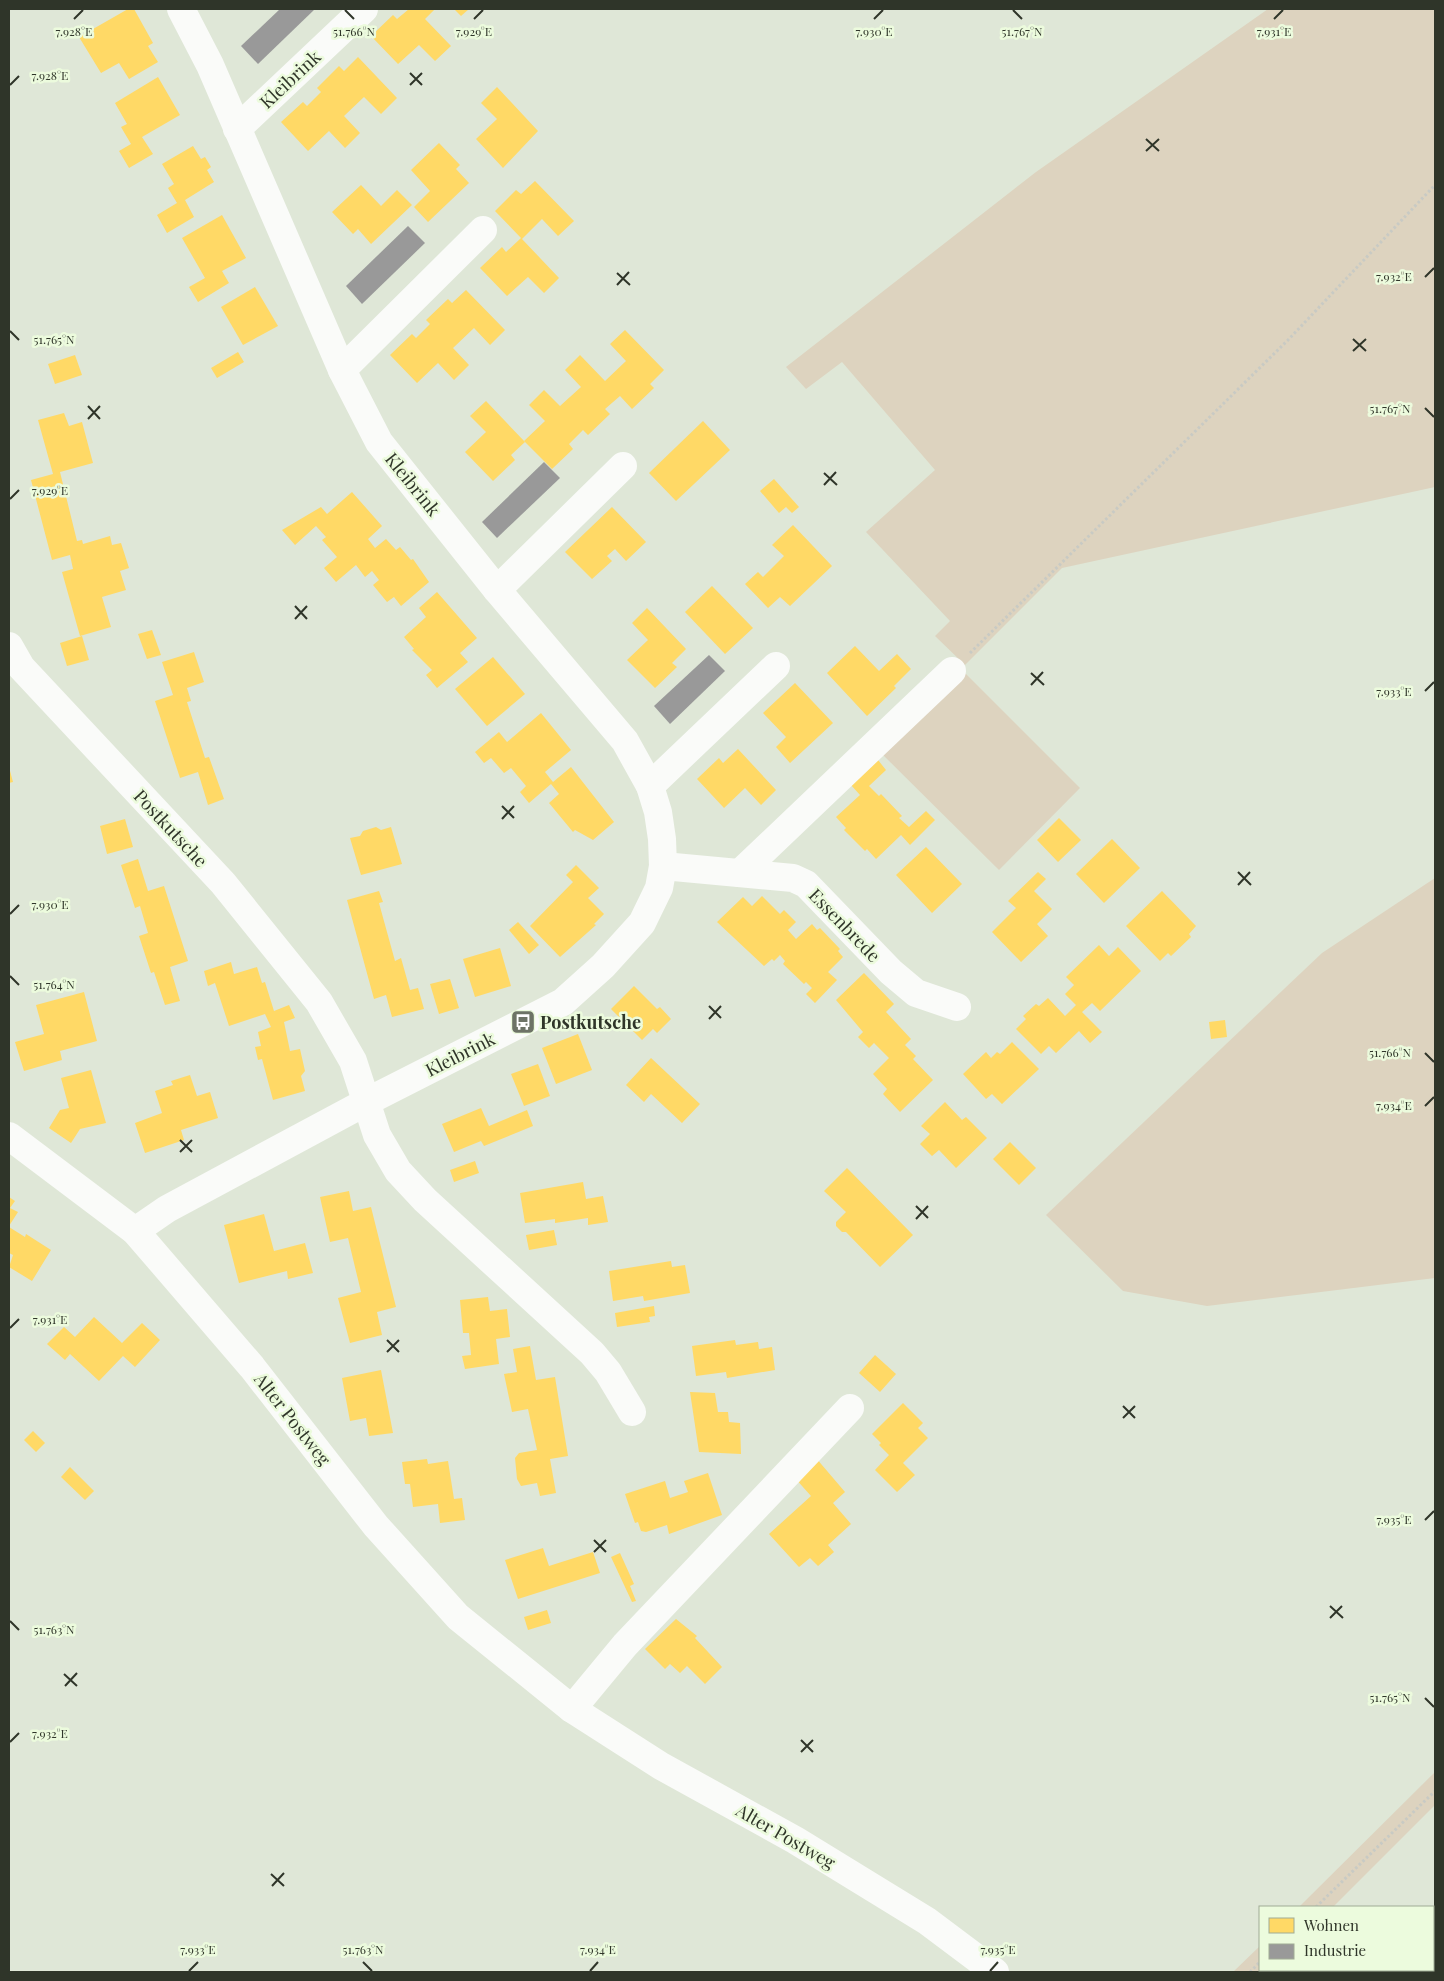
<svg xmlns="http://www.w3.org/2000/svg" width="1444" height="1981" viewBox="0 0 1444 1981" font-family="'Playfair Display',serif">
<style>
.green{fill:#ddd3bf}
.homes{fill:#ffd966}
.industry{fill:#999}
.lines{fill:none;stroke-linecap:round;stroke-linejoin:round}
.path{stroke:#c8cac4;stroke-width:3;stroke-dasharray:2.5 2.5;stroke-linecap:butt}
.minor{stroke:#fafbf9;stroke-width:28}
.ticks{fill:none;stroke:#2f3529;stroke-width:2}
.labels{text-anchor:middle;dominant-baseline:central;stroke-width:5;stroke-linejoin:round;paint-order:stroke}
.street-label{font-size:18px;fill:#2f3529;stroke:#ecfbdd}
.poi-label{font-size:18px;font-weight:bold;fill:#2f3529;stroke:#ecfbdd;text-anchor:start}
.ticks-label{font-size:12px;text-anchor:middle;fill:#2f3529;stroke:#ecfbdd;stroke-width:5;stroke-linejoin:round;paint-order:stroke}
</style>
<rect width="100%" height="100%" fill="#dfe7d7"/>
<g class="green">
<polygon points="1268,9 1435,9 1435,487 1062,568 965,665 935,636 950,621 866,532 935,470 842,362 806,389 786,367 1036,172"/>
<polygon points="961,669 1080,788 999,870 879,751"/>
<polygon points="1435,878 1435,1278 1207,1306 1123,1291 1046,1215 1322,953"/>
<polygon points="1435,1772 1435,1805 1333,1907 1299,1907"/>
<polygon points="1260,1946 1260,1970 1271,1970 1269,1972 1233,1972"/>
</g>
<g class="homes">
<polygon points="128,9 134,9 153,43 148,46 158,62 129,79 119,63 101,73 79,37"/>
<polygon points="409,9 435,9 425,19 451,46 435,61 419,45 398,64 371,36 393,15 397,19"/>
<polygon points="454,9 469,9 461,16"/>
<polygon points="358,57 397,98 381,114 364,97 344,116 360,133 345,148 329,131 308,151 281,122 303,102 307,106 321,92 317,88 339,66 344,71"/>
<polygon points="158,77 180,115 142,137 153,154 129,168 119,151 131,144 121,127 127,124 115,103"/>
<polygon points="497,87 538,131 503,168 476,139 497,119 481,103"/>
<polygon points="439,143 460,165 456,169 469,183 428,222 414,207 430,191 411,170"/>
<polygon points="193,146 201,159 205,157 211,167 207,170 214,182 185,200 194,217 167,233 157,215 177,203 168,188 174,184 162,164"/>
<polygon points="535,181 574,221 558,236 542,219 522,239 559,278 544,293 528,277 507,296 480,268 502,247 506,252 521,238 495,211 516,190 521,194"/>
<polygon points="361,185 381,206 397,190 412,205 371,244 358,229 353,234 332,212"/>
<polygon points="222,215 246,258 222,271 229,283 198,302 189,287 205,278 182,238"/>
<polygon points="255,287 278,326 243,345 221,307"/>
<polygon points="466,290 505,330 490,345 474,328 453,348 469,365 454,380 438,363 417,383 390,355 412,334 416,338 430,324 426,320 448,299 452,303"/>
<polygon points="625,330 664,370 650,384 654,388 632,409 620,396 605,409 610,414 588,435 583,430 569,444 573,449 552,469 524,441 545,421 529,405 544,390 560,406 581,387 565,370 580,355 605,381 626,361 610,344"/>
<polygon points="238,352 244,362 217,378 211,368"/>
<polygon points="75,355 82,375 55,384 48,364"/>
<polygon points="486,401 525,442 511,455 515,460 493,481 465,452 486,432 470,416"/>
<polygon points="64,413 69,426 82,422 93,463 60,472 77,541 82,540 83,544 110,536 112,545 121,543 129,568 120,571 126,590 102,597 111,627 80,636 62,572 73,569 70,555 52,560 31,480 53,474 38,420"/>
<polygon points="703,421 730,450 676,501 649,473"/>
<polygon points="774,479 799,507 792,513 786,507 779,513 760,491"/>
<polygon points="352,492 382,526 368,539 375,548 386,539 396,550 400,547 411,560 413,559 429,582 401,606 394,597 387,602 373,585 379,580 372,571 365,577 356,565 336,582 324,568 337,557 322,540 326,537 316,526 295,545 282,530 321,507 327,514"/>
<polygon points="612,507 646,542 626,561 615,549 607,556 612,561 592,579 565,552"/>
<polygon points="793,525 832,566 790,606 780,597 768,608 745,584 758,572 763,577 784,556 772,545"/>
<polygon points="712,586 753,628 725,654 685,612"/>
<polygon points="437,592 477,638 460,653 468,662 437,688 426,675 432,670 412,650 414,649 404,637 426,617 419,608"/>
<polygon points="647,608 686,649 672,663 677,667 655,688 627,660 648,640 632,623"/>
<polygon points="152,630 161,655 147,659 138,634"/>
<polygon points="82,636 89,660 67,666 60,643"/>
<polygon points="855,646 879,671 897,654 911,669 894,686 896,688 867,716 827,673"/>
<polygon points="194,652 204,682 187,688 191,701 187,702 205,758 209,757 224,799 208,805 198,772 180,778 155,701 173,695 162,662"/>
<polygon points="493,657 525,694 487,726 455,689"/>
<polygon points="795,683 833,723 790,763 776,747 786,737 763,713"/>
<polygon points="541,713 571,750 545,772 553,782 571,767 614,822 593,840 575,830 573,832 549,803 559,794 551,784 529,803 520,792 526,786 511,768 504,773 491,758 484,763 475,752 499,732 507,742"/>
<polygon points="738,749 776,790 761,805 745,788 724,808 697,779 719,758 723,763"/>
<polygon points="878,760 886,770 869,786 879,796 881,794 902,816 899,818 909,827 926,811 935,820 910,845 901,835 876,859 867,849 865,851 844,830 846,828 836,817 860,795 851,785"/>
<polygon points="9,767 13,782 9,783"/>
<polygon points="1059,818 1081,840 1058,862 1037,840"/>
<polygon points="125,819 133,847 107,854 100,826"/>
<polygon points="376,827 381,830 391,827 402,864 361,875 350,838 360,836 363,831"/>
<polygon points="1112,839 1140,868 1104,903 1076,874"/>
<polygon points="926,847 962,884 932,913 896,875"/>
<polygon points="138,859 148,891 164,886 188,961 170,967 180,1001 165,1005 154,972 151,973 139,936 148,933 140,906 135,908 121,865"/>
<polygon points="576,865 599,888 588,898 604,914 594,924 596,925 560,957 530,926 573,882 566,875"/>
<polygon points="1038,872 1046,879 1034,891 1052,909 1037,924 1048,936 1021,962 992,932 1016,908 1008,901"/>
<polygon points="379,891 383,902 379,903 395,961 401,958 410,990 418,988 424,1009 392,1017 386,995 374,999 347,900"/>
<polygon points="1162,891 1196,926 1189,934 1191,937 1171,956 1168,953 1160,961 1126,926"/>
<polygon points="762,896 780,914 784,910 796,922 788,930 796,939 812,924 817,930 820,928 840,949 838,951 843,957 828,972 837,980 815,1003 806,994 812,988 806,982 804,984 783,964 785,961 780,955 774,961 772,959 764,966 717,922 743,897 752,906"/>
<polygon points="518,922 539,945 529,954 509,930"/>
<polygon points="1099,945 1109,956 1118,947 1141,971 1100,1011 1092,1003 1082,1012 1102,1032 1090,1043 1079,1031 1056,1053 1049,1046 1041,1054 1016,1029 1026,1019 1023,1016 1036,1004 1039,1006 1048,998 1065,1016 1076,1005 1065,994 1074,985 1066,977"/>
<polygon points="500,948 511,986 475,997 463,959"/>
<polygon points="231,962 234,974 257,967 262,983 265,982 274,1011 289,1005 295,1018 284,1022 290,1051 300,1049 305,1071 301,1076 305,1091 273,1100 262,1059 258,1060 255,1047 261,1046 258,1032 271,1027 265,1014 229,1026 215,983 208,986 204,971"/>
<polygon points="864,973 894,1004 886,1012 911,1039 905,1045 916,1056 913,1059 933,1080 900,1112 883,1094 887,1089 873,1074 889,1058 874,1043 869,1048 858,1037 863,1032 836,1000"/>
<polygon points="450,979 459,1008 439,1014 430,984"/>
<polygon points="634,986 657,1009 660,1007 671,1019 657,1033 653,1029 642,1040 611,1009"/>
<polygon points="84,992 97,1041 60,1051 62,1060 24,1071 15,1042 44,1034 36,1005"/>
<polygon points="1225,1020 1227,1037 1211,1039 1209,1022"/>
<polygon points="578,1034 592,1070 556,1084 542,1048"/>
<polygon points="1012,1042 1039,1069 1002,1104 992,1094 986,1099 963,1074 986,1052 991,1058 997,1052 1000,1054"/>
<polygon points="651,1058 700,1104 682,1123 651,1094 644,1102 626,1085"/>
<polygon points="538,1064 550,1096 524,1106 511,1074"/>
<polygon points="91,1070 106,1123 80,1129 71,1143 49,1128 60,1110 69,1108 61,1078"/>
<polygon points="190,1075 197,1096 210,1092 218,1118 181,1130 184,1140 145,1153 135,1123 162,1113 155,1091 173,1085 171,1081"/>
<polygon points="945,1102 962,1120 966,1117 987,1138 956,1168 939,1150 932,1156 920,1144 930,1134 921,1126"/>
<polygon points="481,1108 489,1126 527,1110 533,1126 484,1146 481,1141 454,1152 442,1124"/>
<polygon points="1010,1142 1036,1168 1019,1185 993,1159"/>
<polygon points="475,1161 479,1173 454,1182 450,1170"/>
<polygon points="847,1168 913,1235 880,1267 846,1232 842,1232 836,1226 836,1222 846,1212 824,1191"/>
<polygon points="583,1182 586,1199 603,1196 608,1222 588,1225 588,1218 555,1223 555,1219 525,1223 520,1193"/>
<polygon points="349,1191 353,1211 371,1207 396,1307 377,1312 382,1335 350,1343 338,1298 361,1292 348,1238 330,1242 320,1197"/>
<polygon points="9,1197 15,1201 10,1208 18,1212 9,1226"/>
<polygon points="264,1214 274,1251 305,1243 313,1273 288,1279 287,1271 239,1283 224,1225"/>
<polygon points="9,1227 25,1237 26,1234 51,1250 32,1281 9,1267 13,1255 9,1253"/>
<polygon points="554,1230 557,1245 529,1250 526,1235"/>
<polygon points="671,1261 672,1267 685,1265 690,1293 644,1301 643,1296 613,1301 609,1271"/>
<polygon points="488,1297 490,1311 507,1309 510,1337 496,1339 499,1364 465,1369 462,1356 471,1355 469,1333 463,1333 460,1300"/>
<polygon points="654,1306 655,1316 649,1317 650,1322 617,1327 615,1313"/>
<polygon points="94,1317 122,1343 142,1323 160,1340 135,1367 123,1356 99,1381 70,1354 65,1360 47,1344 64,1327 75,1337"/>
<polygon points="735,1340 736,1345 758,1342 759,1349 772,1347 775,1370 727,1378 726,1372 696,1376 692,1346"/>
<polygon points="530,1346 536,1380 555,1377 568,1456 550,1459 556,1493 540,1496 537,1483 521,1486 517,1479 515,1458 519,1453 537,1450 528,1409 512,1412 504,1374 517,1372 513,1349"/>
<polygon points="875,1355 896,1374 880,1392 859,1373"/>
<polygon points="381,1370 393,1433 369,1436 366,1418 350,1421 342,1378"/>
<polygon points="690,1392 715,1393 718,1412 728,1412 729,1422 740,1423 741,1454 699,1452"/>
<polygon points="903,1403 923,1423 918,1428 928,1438 903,1463 915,1475 897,1492 875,1470 889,1455 879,1445 881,1443 872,1434"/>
<polygon points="33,1431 45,1443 36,1452 24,1440"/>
<polygon points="816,1458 845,1492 833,1503 851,1524 828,1545 834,1552 818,1566 810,1558 799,1567 769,1534 811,1496 794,1477"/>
<polygon points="427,1459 428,1464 448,1461 454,1499 462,1498 465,1520 440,1523 438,1504 413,1507 410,1484 405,1484 402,1462"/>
<polygon points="70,1467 94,1491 85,1500 61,1477"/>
<polygon points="708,1473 722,1515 669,1534 667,1525 646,1532 641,1531 638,1522 635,1523 625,1494 665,1481 670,1498 688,1492 684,1481"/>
<polygon points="543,1548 549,1566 593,1552 600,1573 518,1599 505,1560"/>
<polygon points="620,1553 634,1584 630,1586 636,1601 632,1602 611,1557"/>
<polygon points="547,1610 551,1623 528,1630 524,1617"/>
<polygon points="676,1619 697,1636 695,1638 722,1667 705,1684 687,1666 680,1673 670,1664 665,1669 645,1649"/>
</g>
<g class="industry">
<polygon points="280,9 315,9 258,64 241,46"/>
<polygon points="408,226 425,243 362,304 346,286"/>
<polygon points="544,462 560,478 497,538 482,522"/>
<polygon points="709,655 725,671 670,724 654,706"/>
</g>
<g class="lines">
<g class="path">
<polyline points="970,653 1288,340 1435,185"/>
<polyline points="1316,1907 1435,1791"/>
<polyline points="1250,1972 1260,1962"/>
</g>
<g class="minor">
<polyline points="237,129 364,9"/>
<polyline points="342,370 483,230"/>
<polyline points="497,590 623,466"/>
<polyline points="9,646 21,667 223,883 319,1002 353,1061 377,1135 398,1171 425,1200 592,1353 608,1372 632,1412"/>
<polyline points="650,786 776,666"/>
<polyline points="663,866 793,878 806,884 891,972 916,993 957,1007"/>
<polyline points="740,873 952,671"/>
<polyline points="9,1136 135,1231 252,1367 376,1526 458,1617 572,1709 661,1766 795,1840 927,1921 995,1972"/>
<polyline points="135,1231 167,1209 368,1101 563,1002 603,966 642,923 659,888 663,866 662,839 658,812 650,786 625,741 497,590 379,442 342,370 210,65 181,9"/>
<polyline points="572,1709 625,1645 850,1408"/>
</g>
</g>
<path class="ticks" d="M345,10L354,19M1013,10L1022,19M74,19L83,10M474,19L483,10M874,19L883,10M1274,19L1283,10M410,73L422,85M10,85L19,76M410,85L422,73M1146,139L1159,151M1146,151L1159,139M617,273L630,285M1425,277L1434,268M617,285L629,272M10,331L19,340M1353,339L1366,351M1353,351L1366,339M88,406L100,419M1425,408L1434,417M88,419L100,406M824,473L837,485M824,485L836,472M10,499L19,490M295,606L307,619M295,619L307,606M1031,673L1044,685M1031,685L1043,672M1425,691L1434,682M502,806L514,818M502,819L514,806M1238,872L1251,885M1238,885L1250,872M10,914L19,905M10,976L19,985M709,1006L721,1018M709,1019L721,1006M1425,1053L1434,1062M1425,1106L1434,1097M180,1140L192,1152M180,1152L192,1140M916,1206L928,1218M916,1219L928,1206M10,1328L19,1319M387,1340L399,1352M387,1352L399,1340M1123,1406L1135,1418M1123,1418L1135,1406M1425,1520L1434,1511M594,1540L606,1552M594,1552L606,1540M1330,1606L1343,1618M1330,1618L1342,1606M10,1621L19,1630M64,1674L77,1686M65,1686L77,1673M1425,1698L1434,1707M801,1740L813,1752M10,1742L19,1733M801,1752L813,1740M271,1874L284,1886M272,1886L284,1873M363,1962L372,1971M189,1971L198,1962M590,1971L598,1962M990,1971L998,1962"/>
<defs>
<symbol id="bus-square" viewBox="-11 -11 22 22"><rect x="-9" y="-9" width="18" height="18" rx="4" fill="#6d7366" stroke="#ecfbdd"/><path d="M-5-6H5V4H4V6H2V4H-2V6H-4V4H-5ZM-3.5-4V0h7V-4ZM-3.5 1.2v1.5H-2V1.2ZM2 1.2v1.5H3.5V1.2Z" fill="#fff"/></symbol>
</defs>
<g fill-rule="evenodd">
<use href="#bus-square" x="509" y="1008" width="28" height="28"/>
</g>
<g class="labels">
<g class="street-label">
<text transform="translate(290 79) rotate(-43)">Kleibrink</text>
<text transform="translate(413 484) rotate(51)">Kleibrink</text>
<text transform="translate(171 828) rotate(47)">Postkutsche</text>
<text transform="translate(845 925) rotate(46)">Essenbrede</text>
<text transform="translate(460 1054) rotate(-27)">Kleibrink</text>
<text transform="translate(293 1419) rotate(52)">Alter Postweg</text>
<text transform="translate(786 1836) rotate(30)">Alter Postweg</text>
</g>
<g class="poi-label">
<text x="540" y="1022">Postkutsche</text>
</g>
</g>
<g class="ticks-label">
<text x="354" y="36">51.766°N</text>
<text x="1022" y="36">51.767°N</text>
<text x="74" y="36">7.928°E</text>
<text x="474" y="36">7.929°E</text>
<text x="874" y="36">7.930°E</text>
<text x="1274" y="36">7.931°E</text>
<text x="50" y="80">7.928°E</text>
<text x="1394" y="281">7.932°E</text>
<text x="54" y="344">51.765°N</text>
<text x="1390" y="413">51.767°N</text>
<text x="50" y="495">7.929°E</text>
<text x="1394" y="696">7.933°E</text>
<text x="50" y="909">7.930°E</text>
<text x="54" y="989">51.764°N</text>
<text x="1390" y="1057">51.766°N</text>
<text x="1394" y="1110">7.934°E</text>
<text x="50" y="1324">7.931°E</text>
<text x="1394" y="1524">7.935°E</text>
<text x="54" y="1634">51.763°N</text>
<text x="1390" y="1702">51.765°N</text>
<text x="50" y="1738">7.932°E</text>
<text x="198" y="1954">7.933°E</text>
<text x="598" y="1954">7.934°E</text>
<text x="998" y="1954">7.935°E</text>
<text x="363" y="1954">51.763°N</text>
</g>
<rect width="1444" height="1981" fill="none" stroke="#2f3529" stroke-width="20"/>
<rect x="1259" y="1906" width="175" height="65" fill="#ecfbdd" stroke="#a0ac95"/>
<rect x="1269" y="1918" width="25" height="15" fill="#ffd966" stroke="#a0ac95"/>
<text x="1304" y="1931" font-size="15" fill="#2f3529">Wohnen</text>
<rect x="1269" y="1944" width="25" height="15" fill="#999999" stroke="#a0ac95"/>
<text x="1304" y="1956" font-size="15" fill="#2f3529">Industrie</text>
</svg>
